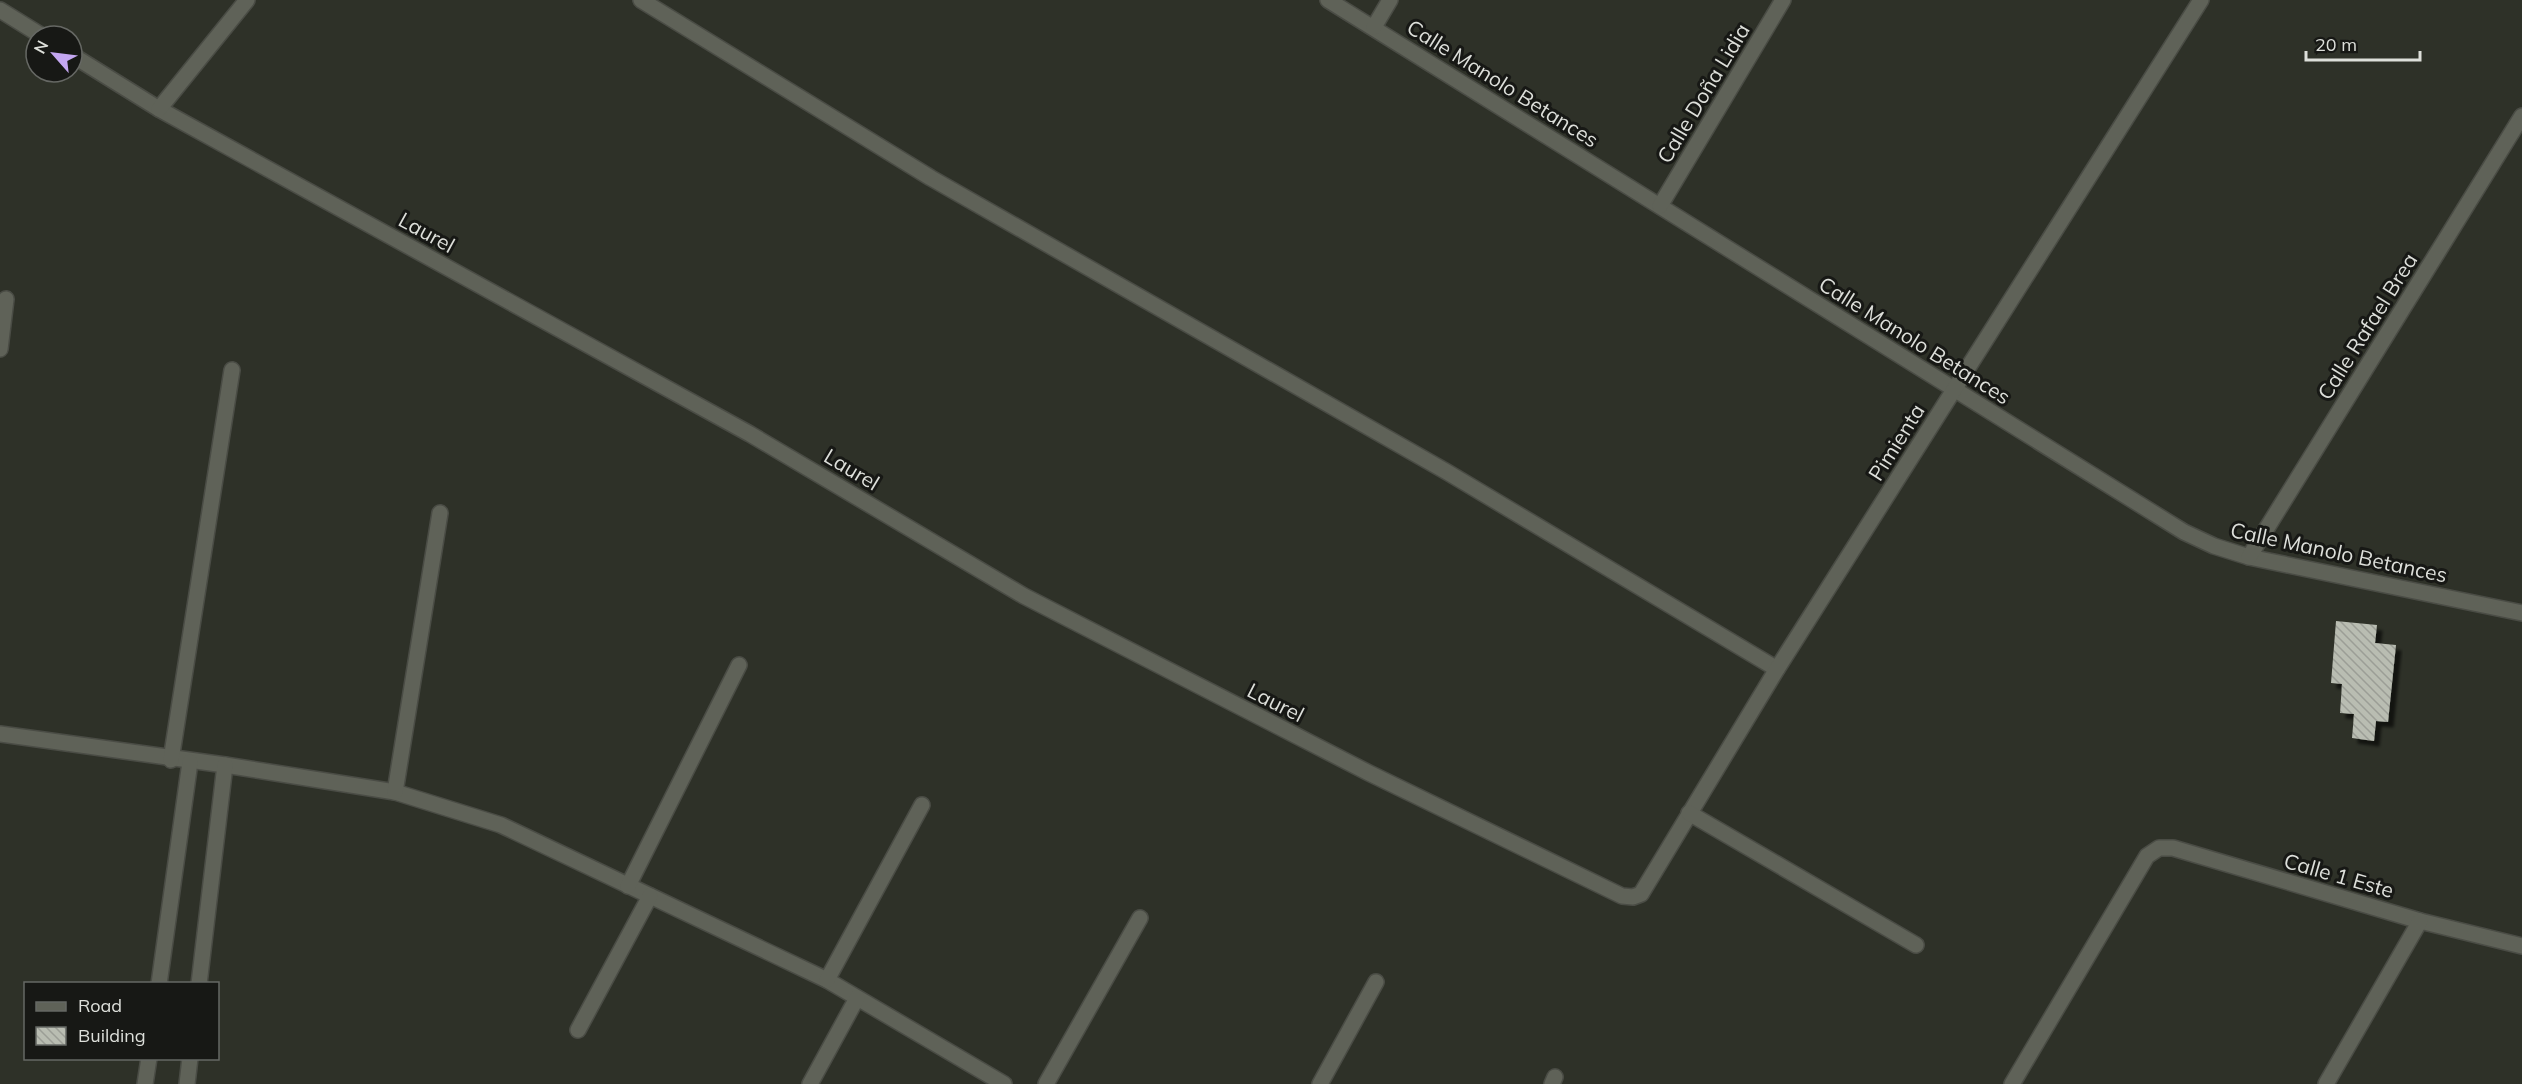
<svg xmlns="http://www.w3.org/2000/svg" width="2522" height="1084" viewBox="0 0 2522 1084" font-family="Mulish,sans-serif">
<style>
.building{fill:url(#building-back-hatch);filter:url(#shadow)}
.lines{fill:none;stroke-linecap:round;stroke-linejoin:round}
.minor-casing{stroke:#4a4c45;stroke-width:18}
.minor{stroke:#5f6258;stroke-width:15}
.labels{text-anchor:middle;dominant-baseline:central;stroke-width:6;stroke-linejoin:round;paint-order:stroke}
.street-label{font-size:21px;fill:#dddfda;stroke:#171815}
</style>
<defs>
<pattern id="building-back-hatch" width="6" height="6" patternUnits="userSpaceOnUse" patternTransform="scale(1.5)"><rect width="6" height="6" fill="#b9bdb2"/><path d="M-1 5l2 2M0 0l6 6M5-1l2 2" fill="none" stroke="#9b9e96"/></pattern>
<filter id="shadow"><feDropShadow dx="5.5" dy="5.5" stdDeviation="1.5" flood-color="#0009"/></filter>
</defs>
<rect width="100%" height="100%" fill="#2e3128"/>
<polygon class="building" points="2336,621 2377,625 2375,643 2396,645 2388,722 2376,721 2374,741 2352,738 2354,714 2340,713 2342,684 2331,683"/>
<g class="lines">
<defs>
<g id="minor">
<polyline points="641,0 931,178 1447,472 1777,669"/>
<polyline points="1328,0 2184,532 2214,546 2249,557 2522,613"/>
<polyline points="0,10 42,36"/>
<polyline points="1374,27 1390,0"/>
<polyline points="72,55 159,109 750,434 1024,596 1369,773 1622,896 1633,897 1641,894 1777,669 2201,0"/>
<polyline points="159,109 247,0"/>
<polyline points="1660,206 1783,0"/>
<polyline points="0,349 6,299"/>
<polyline points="2249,557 2522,116"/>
<polyline points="0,734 225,765 395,792 501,825 827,980 1004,1084"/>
<polyline points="171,760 232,370"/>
<polyline points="395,792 440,513"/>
<polyline points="1689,813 1916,945"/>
<polyline points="628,886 739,665"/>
<polyline points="827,980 922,805"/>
<polyline points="159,984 190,762"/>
<polyline points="199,984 225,765"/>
<polyline points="578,1030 650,896"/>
<polyline points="145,1084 149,1058"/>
<polyline points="187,1084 190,1058"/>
<polyline points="810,1084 857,998"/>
<polyline points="1046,1084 1140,918"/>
<polyline points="1320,1084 1376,982"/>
<polyline points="1552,1084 1555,1077"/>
<polyline points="2012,1084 2147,856 2159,848 2173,848 2420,921 2522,946"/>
<polyline points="2326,1084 2420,921"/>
</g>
</defs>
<use href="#minor" class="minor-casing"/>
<use href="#minor" class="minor"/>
</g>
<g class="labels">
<g class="street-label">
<text transform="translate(1503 83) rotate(32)">Calle Manolo Betances</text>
<text transform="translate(1703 93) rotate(-59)">Calle Doña Lidia</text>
<text transform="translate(427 232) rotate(29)">Laurel</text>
<text transform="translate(2367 326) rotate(-58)">Calle Rafael Brea</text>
<text transform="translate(1915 340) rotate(32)">Calle Manolo Betances</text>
<text transform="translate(1896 442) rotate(-58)">Pimienta</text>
<text transform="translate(852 469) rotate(31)">Laurel</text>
<text transform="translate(2339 552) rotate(12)">Calle Manolo Betances</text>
<text transform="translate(1276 702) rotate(27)">Laurel</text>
<text transform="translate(2339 875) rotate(16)">Calle 1 Este</text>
</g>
</g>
<rect x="24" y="982" width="195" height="78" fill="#171815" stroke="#666864" stroke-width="1.5"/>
<rect x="36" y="1002" width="30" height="9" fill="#5f6258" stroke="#666864" stroke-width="1.5"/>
<text x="78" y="1012" font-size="18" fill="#dddfda">Road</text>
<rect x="36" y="1027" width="30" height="18" fill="url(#building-back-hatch)" stroke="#666864" stroke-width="1.5"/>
<text x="78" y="1042" font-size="18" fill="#dddfda">Building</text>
<g transform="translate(54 54) rotate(298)"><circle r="28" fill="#171815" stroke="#666864" stroke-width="1.5"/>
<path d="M0-4.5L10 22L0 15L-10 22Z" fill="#c4a7f1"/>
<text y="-9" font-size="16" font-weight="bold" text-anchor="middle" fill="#dddfda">N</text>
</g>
<path d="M2306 51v9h114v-9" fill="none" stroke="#dddfda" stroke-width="3"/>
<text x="2315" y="51" font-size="18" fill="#dddfda" stroke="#171815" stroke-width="4.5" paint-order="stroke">20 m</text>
</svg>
